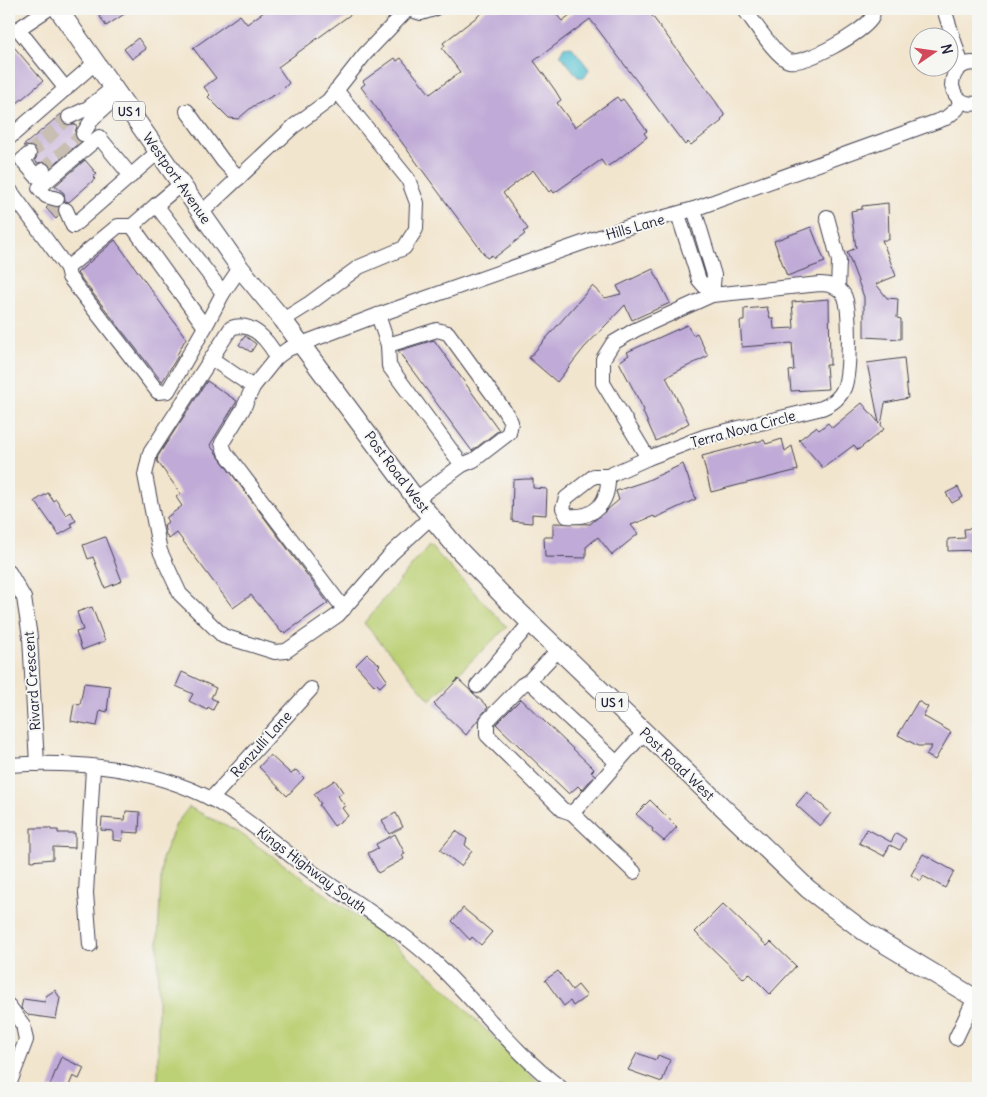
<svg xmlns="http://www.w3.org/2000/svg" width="987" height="1097" viewBox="0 0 987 1097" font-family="Delius,sans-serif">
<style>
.green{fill:#bcd074;stroke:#6f7958}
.water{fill:#58c3d3;stroke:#3d7287}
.building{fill:#c0aad7}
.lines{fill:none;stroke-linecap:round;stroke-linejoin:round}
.minor-tunnel{stroke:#c8beb1;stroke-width:14;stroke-dasharray:14 7;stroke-linecap:butt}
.minor-casing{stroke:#413f51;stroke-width:16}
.major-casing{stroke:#413f51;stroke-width:20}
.minor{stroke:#fff;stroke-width:14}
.major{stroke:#fff;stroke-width:18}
.labels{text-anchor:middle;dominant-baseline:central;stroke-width:4;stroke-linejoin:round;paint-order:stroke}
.shield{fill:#f6f6f2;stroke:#626272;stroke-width:1}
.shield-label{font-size:12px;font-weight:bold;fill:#22223b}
.street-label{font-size:14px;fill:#22223b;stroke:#f6f6f2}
</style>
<rect width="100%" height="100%" fill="#f6f6f2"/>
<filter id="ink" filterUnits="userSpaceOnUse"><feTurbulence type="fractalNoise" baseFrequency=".02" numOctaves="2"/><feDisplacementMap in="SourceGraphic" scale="10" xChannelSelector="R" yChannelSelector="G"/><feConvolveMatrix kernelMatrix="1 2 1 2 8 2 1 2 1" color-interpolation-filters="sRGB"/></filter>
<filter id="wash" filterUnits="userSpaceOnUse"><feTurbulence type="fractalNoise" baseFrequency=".0096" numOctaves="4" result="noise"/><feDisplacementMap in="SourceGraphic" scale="20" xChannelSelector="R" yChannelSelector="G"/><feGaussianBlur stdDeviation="1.12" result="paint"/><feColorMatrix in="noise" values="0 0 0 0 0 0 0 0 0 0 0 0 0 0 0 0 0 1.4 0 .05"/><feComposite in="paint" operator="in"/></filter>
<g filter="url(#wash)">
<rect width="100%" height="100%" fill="#f2e5ce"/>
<g class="green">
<polygon points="429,545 507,627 430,700 364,623"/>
<polygon points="189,807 241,834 380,933 433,977 544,1088 152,1088 158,1078 158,940 162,859 176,824"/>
</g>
<polygon class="water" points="571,46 589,69 585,77 578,77 560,54 564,47"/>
<g id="blocks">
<g class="building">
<polygon points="95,9 132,9 106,26"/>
<polygon points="268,9 358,9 278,67 289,83 280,92 252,107 238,119 229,118 208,97 210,95 204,87 216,78 193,48 240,15 247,24"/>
<polygon points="487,9 552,9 562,21 578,9 647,9 716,102 725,116 721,119 722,121 691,145 688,142 685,145 590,19 534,61 555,90 561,100 557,103 575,127 617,97 620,101 623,99 647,131 644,133 647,137 616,161 606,167 601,160 554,193 552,190 549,192 533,170 503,193 528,229 523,232 525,234 494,258 492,255 487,258 361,87 365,84 363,81 395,58 397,61 401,58 430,94 460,72 442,48 445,46 443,43"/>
<polygon points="138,38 146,49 132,59 124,49"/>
<polygon points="14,47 43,81 9,110 9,51"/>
<polygon points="61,114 64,124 75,124 77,127 74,134 80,142 51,167 45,162 37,163 35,160 37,156 36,149 31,146 23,146"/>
<polygon points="85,160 97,174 93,177 95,179 69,202 65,201 64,193 55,186"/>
<polygon points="888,203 889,240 882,240 896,276 876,284 887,298 898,299 897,318 901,319 901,339 864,337 864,297 847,252 856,248 851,211 862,209 862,206"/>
<polygon points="49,206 58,208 59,216 56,219 46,208"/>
<polygon points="811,227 825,262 787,276 774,241"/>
<polygon points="115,240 186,338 177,355 178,356 162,382 77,273"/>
<polygon points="653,269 670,303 632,320 625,305 584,348 557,382 529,358 592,286 605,298 621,294 617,286"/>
<polygon points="829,299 830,365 826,365 828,389 791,391 789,371 794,370 792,343 742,347 740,321 744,321 744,309 767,307 770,318 773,318 774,329 794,328 792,302"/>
<polygon points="687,325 693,335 697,333 708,356 666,377 689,423 656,441 643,412 644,410 619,362 629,355 627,352"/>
<polygon points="245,336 256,344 251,352 239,345"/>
<polygon points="434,340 499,430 472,451 398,351"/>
<polygon points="904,358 908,398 885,403 881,425 884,429 858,450 854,445 823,468 799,440 809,432 816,427 819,430 828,423 832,428 862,403 879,423 867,363"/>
<polygon points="207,381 237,401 210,445 328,603 285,633 284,631 282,633 251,595 233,608 177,533 169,539 166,535 164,525 168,522 166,518 182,506 176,497 181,494 157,461 158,456"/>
<polygon points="782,439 785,451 792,446 798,470 711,492 702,456 764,440 766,444"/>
<polygon points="683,464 696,499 655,518 654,516 631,525 638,534 612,555 598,537 586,547 586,558 545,557 544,537 553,537 553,523 590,524 619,500 616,491 646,481"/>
<polygon points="525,479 533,479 533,488 547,489 546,515 532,514 532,523 512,521 513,480"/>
<polygon points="958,487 963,497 952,503 946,493"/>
<polygon points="48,493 53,501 56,499 66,515 71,512 76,521 71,523 73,527 59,535 35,501"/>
<polygon points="978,528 978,550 948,551 948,539 965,538 964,529"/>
<polygon points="105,537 122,581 105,588 93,557 88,559 83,545"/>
<polygon points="92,607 105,641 82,650 76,632 83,630 77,612"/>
<polygon points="367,654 380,665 378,667 387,680 380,687 376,683 374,685 356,665"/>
<polygon points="182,672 216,688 211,698 217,701 213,710 208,707 207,710 189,701 193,694 176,686"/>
<polygon points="458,679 488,707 466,735 434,704"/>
<polygon points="84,683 110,686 107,712 100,710 97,726 71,721 74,704 80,705"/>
<polygon points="521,699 594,769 591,772 595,775 582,790 578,786 569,794 496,724"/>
<polygon points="918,701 928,707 923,716 951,732 935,760 926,755 932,746 918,746 898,735"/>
<polygon points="270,755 291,774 296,770 304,778 287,796 259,767"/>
<polygon points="335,780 343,792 338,796 345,806 342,808 348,816 334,826 319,805 321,804 314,794"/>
<polygon points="807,792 831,813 820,826 796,805"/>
<polygon points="650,800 677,827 664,841 652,831 653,829 636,814"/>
<polygon points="126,811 140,812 139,833 123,832 122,841 113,840 113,831 101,830 102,818 125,820"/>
<polygon points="396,813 403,827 389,834 382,820"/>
<polygon points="31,828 50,828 51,830 58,830 58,833 75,833 75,848 53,847 53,859 31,861"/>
<polygon points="867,829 891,842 896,833 906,839 900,850 890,845 884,856 859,843"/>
<polygon points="456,831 467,839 465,845 472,851 461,866 440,850"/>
<polygon points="395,834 405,854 402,855 404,859 378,873 368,853 378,848 376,844"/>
<polygon points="923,854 954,871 945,888 923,876 921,881 911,875"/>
<polygon points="723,904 767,946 771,942 796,966 770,994 749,973 744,979 695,932"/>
<polygon points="463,908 492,932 481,945 472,937 470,940 452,921"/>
<polygon points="558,971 572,990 578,985 587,996 573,1006 570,1001 564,1006 545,980"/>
<polygon points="55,990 60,998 56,1019 28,1015 21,1008 23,999 45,1002 46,996"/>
<polygon points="637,1053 656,1060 658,1055 670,1060 662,1082 628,1070"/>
<polygon points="61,1057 84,1068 79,1079 73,1076 68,1088 49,1088"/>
</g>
</g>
</g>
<g filter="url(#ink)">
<use href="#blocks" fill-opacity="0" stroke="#413f51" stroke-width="1"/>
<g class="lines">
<g class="minor-tunnel">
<polyline points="29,154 69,117"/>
<polyline points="43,170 83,134"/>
<polyline points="52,203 62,214"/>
</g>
<defs>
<g id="minor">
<polyline points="48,9 18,29 66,89"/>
<polyline points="408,9 421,13 434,9"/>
<path d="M744,9C753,20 776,57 789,61C806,65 861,33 871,19C873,16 873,12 873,9"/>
<polyline points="944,9 962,66"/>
<path d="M978,64C963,60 952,71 952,86C955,99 965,106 978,103"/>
<polyline points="187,111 223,161 239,178"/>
<polyline points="69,117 88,108 113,88"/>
<polyline points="83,134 93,118 118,96"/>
<polyline points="9,138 95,63"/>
<polyline points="29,154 22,160 36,176 43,170"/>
<polyline points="181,184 156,205 223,293 240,268"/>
<polyline points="9,189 67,268"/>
<polyline points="57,199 46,196 39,188 99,137 131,176"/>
<polyline points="156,205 132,226 205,327 223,293"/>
<polyline points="66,210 73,226"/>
<polyline points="201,213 294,126 328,101 365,54 408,9"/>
<polyline points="678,214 699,280 712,295 714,275 694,209"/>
<polyline points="827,217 839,261 838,289"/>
<polyline points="73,226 158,152"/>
<polyline points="132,226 118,226 67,268 69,277 158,392 168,391 205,327"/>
<path d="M820,284C829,284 839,287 844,295C851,308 850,374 844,388C840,398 832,404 822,408L706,436L648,458L603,383V359L613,343L635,330L712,295Z"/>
<polyline points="378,315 388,345 389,366 462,465 474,460 509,433 511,422 504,410 448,333 437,330 388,345"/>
<polyline points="283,320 310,303 359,267 404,248 416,229 417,203 408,179 336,90"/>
<path d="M277,357C268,341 252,320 231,328L150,453L145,475L160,551L180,594L223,636L275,652L286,651L338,615L392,553L431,517"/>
<polyline points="212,359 253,387 277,357 288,349 378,315 625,228 694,209 946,118 957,109 961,101"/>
<polyline points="253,387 243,409 222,443 225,452 344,609"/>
<path d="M608,476C609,503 595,519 567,516L563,508L566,498L594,476H608L648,458"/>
<polyline points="416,499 462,465"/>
<polyline points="9,572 24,598 30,637 37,764"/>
<polyline points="558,650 529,681 616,762"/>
<path d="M529,681L522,685L487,721V735L563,810L572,813C597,788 619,759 644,733"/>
<polyline points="477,686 530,623"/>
<path d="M9,765C88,760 175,770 241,817C268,836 292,858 319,877C359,905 403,931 438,965C479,1005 515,1054 561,1088"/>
<polyline points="211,799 311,689"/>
<polyline points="572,813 634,872"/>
<polyline points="90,945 86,893 93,768"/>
<polyline points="9,1006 23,1025 26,1040 9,1085"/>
<polyline points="956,1038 975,998"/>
</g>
<polyline id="major" points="58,9 240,268 283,320 416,499 458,549 510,603 808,889 865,932 978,1000"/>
</defs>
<use href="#minor" class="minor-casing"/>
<use href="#major" class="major-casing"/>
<use href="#minor" class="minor"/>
<use href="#major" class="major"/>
</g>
</g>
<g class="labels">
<g class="shield">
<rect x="113" y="101.5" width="32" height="19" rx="4"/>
<rect x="596" y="692.5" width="32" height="19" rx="4"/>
</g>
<g class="shield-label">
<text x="129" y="111">US 1</text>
<text x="612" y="702">US 1</text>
</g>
<g class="street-label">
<text transform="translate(177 178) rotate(55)">Westport Avenue</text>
<text transform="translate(635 227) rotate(-16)">Hills Lane</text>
<text transform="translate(743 429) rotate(-15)">Terra Nova Circle</text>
<text transform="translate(397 472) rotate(53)">Post Road West</text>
<text transform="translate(32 681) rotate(-94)">Rivard Crescent</text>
<text transform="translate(261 744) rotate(-48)">Renzulli Lane</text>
<text transform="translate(677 764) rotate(44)">Post Road West</text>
<text transform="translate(312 870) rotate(37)">Kings Highway South</text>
</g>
</g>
<rect width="987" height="1097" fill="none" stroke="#f6f6f2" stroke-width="30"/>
<g transform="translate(934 52) rotate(77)"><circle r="24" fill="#f6f6f2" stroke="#a1a1a9"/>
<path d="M0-4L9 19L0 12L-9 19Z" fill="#d1495b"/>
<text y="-8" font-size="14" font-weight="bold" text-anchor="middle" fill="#22223b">N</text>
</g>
</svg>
